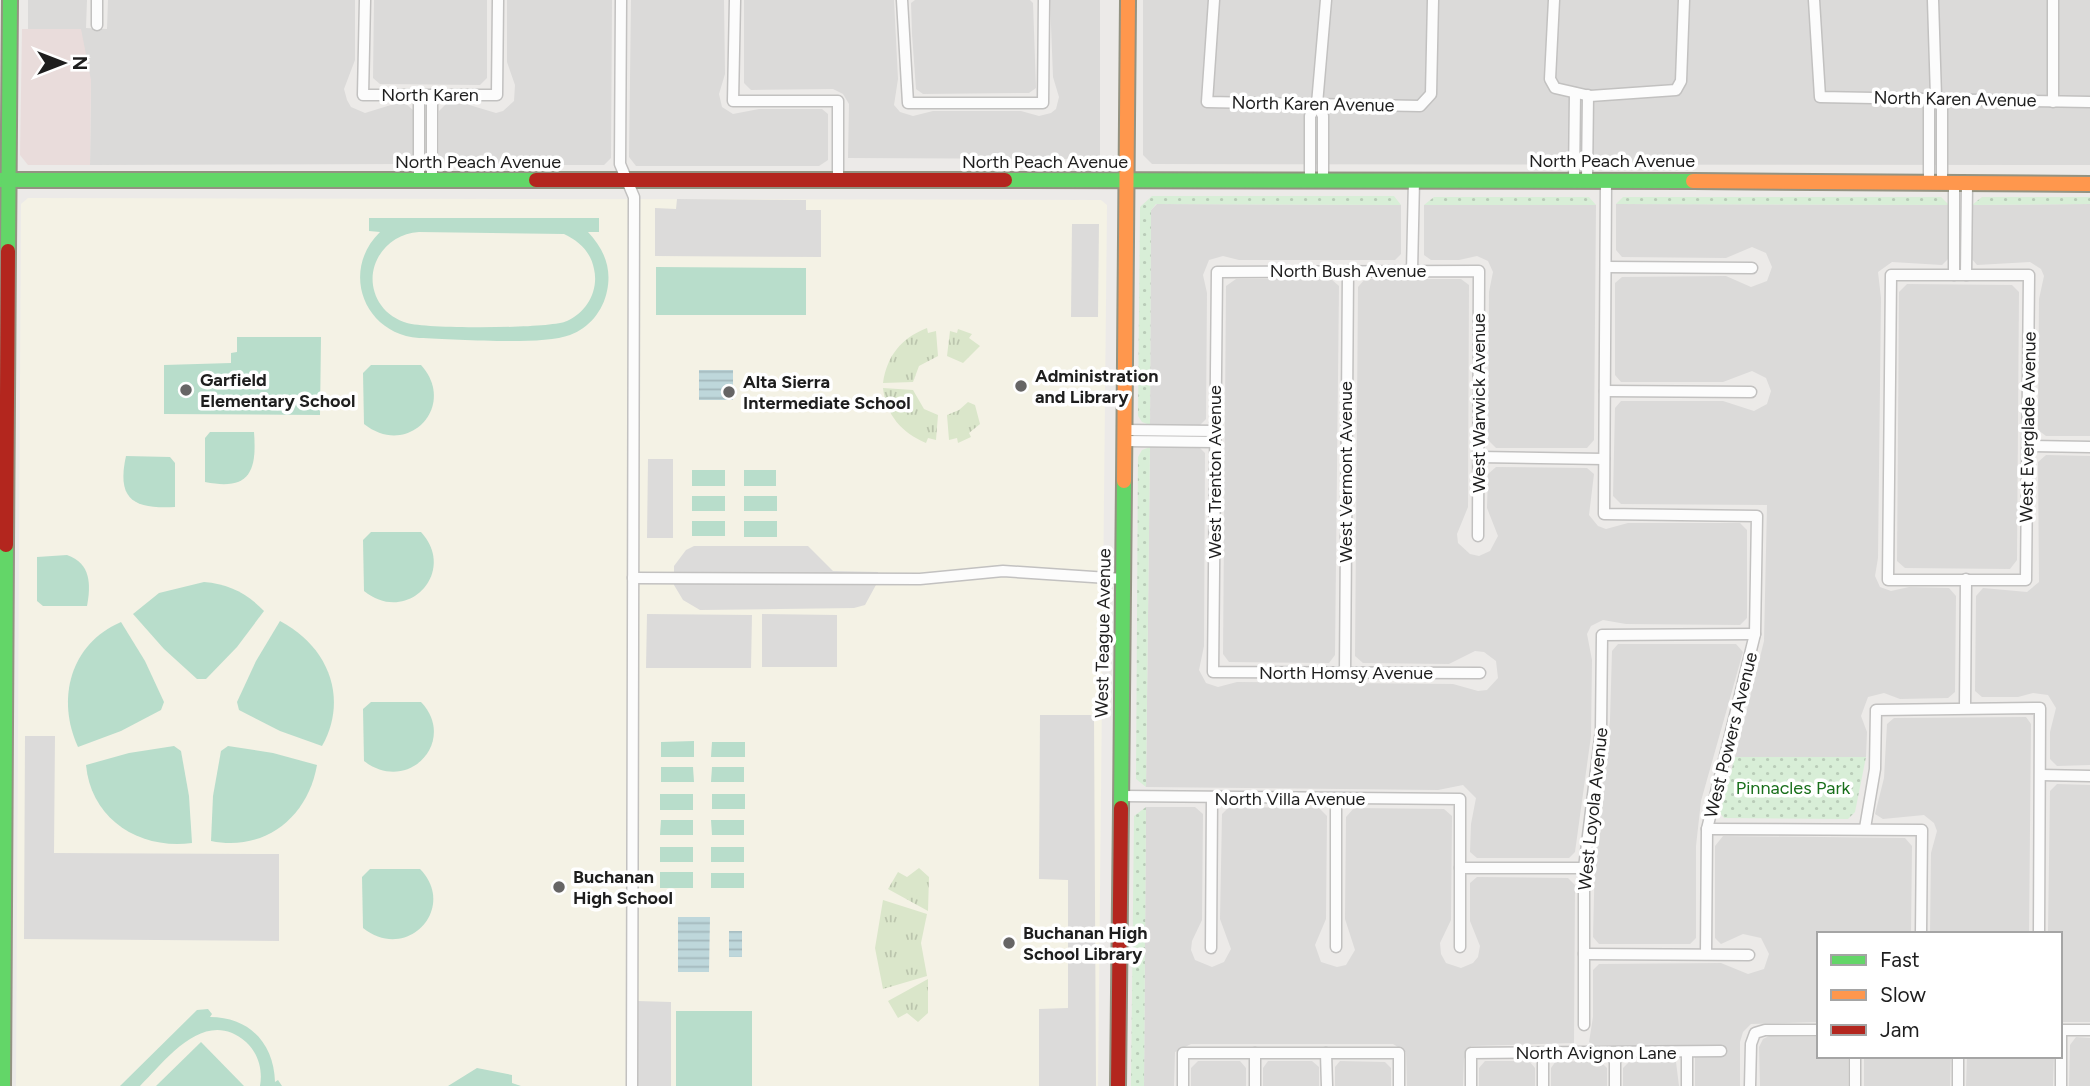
<svg xmlns="http://www.w3.org/2000/svg" width="2090" height="1086" viewBox="0 0 2090 1086" font-family="Figtree,sans-serif">
<style>
.residential{fill:#dbdad9}
.commercial{fill:#e9dcdb}
.education{fill:#f4f2e5}
.grass{fill:url(#grass-tufts)}
.park{fill:url(#park-dots)}
.pitch{fill:#b8ddcb;fill-rule:evenodd}
.parking{fill:#dcdbda}
.water{fill:url(#water-rules)}
.lines{fill:none;stroke-linecap:round;stroke-linejoin:round}
.street-casing{stroke:#c2c1c0;stroke-width:13}
.fast-casing{stroke:#939382;stroke-width:18}
.slow-casing{stroke:#939382;stroke-width:18}
.jam-casing{stroke:#939382;stroke-width:18}
.street{stroke:#fcfcfc;stroke-width:10}
.fast{stroke:#63d668;stroke-width:14}
.slow{stroke:#ff974d;stroke-width:14}
.jam{stroke:#b3261e;stroke-width:14}
.poi-dot{fill:#666565;stroke:#fff;stroke-width:2.5}
.labels{text-anchor:middle;dominant-baseline:central;stroke-width:7;stroke-linejoin:round;paint-order:stroke}
.street-label{font-size:18px;fill:#1e1e1e;stroke:#fff}
.poi-label{font-size:18px;font-weight:bold;fill:#1e1e1e;stroke:#fff;text-anchor:start}
.park-label{font-size:18px;fill:#196f1b;stroke:#fff}
</style>
<defs>
<pattern id="grass-tufts" width="24" height="20" patternUnits="userSpaceOnUse" patternTransform="scale(1.75)"><rect width="24" height="20" fill="#dae6ca"/><path d="M3 7l-1-3M5 7V3M7 7l1-3M15 17l-1-3M17 17v-4M19 17l1-3" fill="none" stroke="#bbc5ad"/></pattern>
<pattern id="park-dots" width="8" height="8" patternUnits="userSpaceOnUse" patternTransform="scale(1.75)"><rect width="8" height="8" fill="#d8eed7"/><path d="M2 2h.1M6 6h.1" fill="none" stroke="#b9ccb8" stroke-width="1.8" stroke-linecap="round"/></pattern>
<pattern id="water-rules" width="6" height="5" patternUnits="userSpaceOnUse" patternTransform="scale(1.75)"><rect width="6" height="5" fill="#bed7db"/><path d="M0 2.5h6" fill="none" stroke="#a3b8bc"/></pattern>
</defs>
<rect width="100%" height="100%" fill="#eceae8"/>
<g class="residential">
<polygon points="28,0 87,0 86,28 107,29 108,0 355,0 355,60 344,89 347,100 351,107 365,113 394,104 406,104 413,110 413,155 405,164 90,165 91,80 28,29"/>
<polygon points="374,0 487,0 487,78 480,85 380,84 373,78"/>
<polygon points="507,0 612,0 611,158 604,165 446,165 439,155 439,111 446,104 466,104 496,113 503,111 514,101 515,85 507,62"/>
<polygon points="631,0 724,0 725,74 719,94 722,107 733,114 759,109 822,109 828,114 828,160 819,166 636,166 629,157"/>
<polygon points="744,0 894,0 898,79 894,105 900,112 913,116 933,111 1021,111 1039,116 1051,113 1056,109 1059,97 1053,77 1050,0 1100,0 1100,159 848,158 849,104 843,94 833,89 751,90 744,83"/>
<polygon points="915,0 1030,0 1033,3 1036,88 1029,93 923,94 916,89 912,34 911,3"/>
<polygon points="1143,0 2090,0 2090,165 1152,164 1143,155"/>
<polygon points="1157,204 1401,205 1401,254 1395,260 1239,260 1223,256 1209,260 1203,275 1207,293 1206,419 1200,425 1150,425 1151,210"/>
<polygon points="1616,204 1949,205 1949,258 1942,265 1892,262 1878,272 1881,298 1878,558 1875,576 1880,587 1891,591 1909,587 1949,588 1956,596 1955,692 1948,698 1900,699 1884,693 1868,697 1861,716 1867,732 1866,757 1735,757 1764,641 1767,505 1621,504 1613,496 1615,408 1621,401 1723,401 1754,411 1767,404 1771,391 1766,378 1752,371 1723,382 1621,382 1615,375 1615,283 1622,277 1726,276 1751,287 1767,281 1772,267 1766,253 1752,247 1726,258 1622,257 1616,250"/>
<polygon points="2090,204 2090,436 2046,436 2038,430 2039,299 2044,276 2041,269 2030,262 1977,265 1971,258 1972,205"/>
<polygon points="1424,205 1596,205 1594,440 1587,448 1496,448 1488,440 1489,292 1493,272 1488,261 1477,256 1459,260 1431,260 1424,255"/>
<polygon points="1236,279 1331,279 1339,286 1335,655 1329,663 1229,662 1223,654 1226,286"/>
<polygon points="1365,279 1461,279 1469,285 1468,507 1457,534 1458,543 1470,554 1479,556 1490,551 1498,536 1487,508 1488,474 1496,467 1587,468 1594,474 1589,515 1598,526 1606,529 1628,523 1740,523 1747,530 1747,618 1740,625 1626,624 1603,620 1591,626 1587,634 1592,660 1591,736 1575,852 1569,858 1477,858 1470,852 1471,824 1476,798 1463,785 1438,790 1146,787 1150,447 1200,448 1205,453 1204,646 1199,670 1206,683 1218,687 1237,682 1453,684 1478,691 1487,690 1498,678 1496,661 1484,652 1475,651 1449,664 1363,663 1355,656 1358,287"/>
<polygon points="1907,284 2012,285 2019,292 2017,560 2010,569 1905,568 1897,561 1899,292"/>
<polygon points="2046,455 2090,456 2090,765 2057,766 2050,759 2050,732 2056,708 2048,695 2033,693 2018,697 1982,697 1975,691 1976,596 1983,588 2027,592 2039,582 2038,462"/>
<polygon points="1618,644 1736,644 1743,652 1701,801 1696,846 1696,938 1690,944 1599,944 1593,937 1595,855 1610,720 1612,651"/>
<polygon points="2026,717 2031,724 2029,934 1930,934 1931,853 1937,831 1934,823 1924,815 1883,819 1875,814 1884,778 1887,724 1894,718"/>
<polygon points="2057,784 2090,785 2090,1022 2060,1022 2060,934 2049,934 2048,931 2050,791"/>
<polygon points="1146,807 1195,807 1203,814 1202,920 1192,941 1191,950 1195,960 1212,967 1224,962 1231,949 1220,919 1222,814 1229,807 1319,808 1327,816 1326,919 1315,945 1321,962 1337,967 1346,965 1355,950 1345,919 1346,817 1354,808 1444,809 1452,816 1451,920 1440,943 1441,954 1446,963 1461,968 1473,963 1478,957 1480,946 1470,921 1470,883 1477,877 1568,878 1575,885 1574,1043 1471,1046 1464,1059 1463,1086 1407,1086 1406,1052 1393,1044 1191,1044 1175,1052 1174,1086 1144,1086"/>
<polygon points="1723,836 1905,838 1912,846 1911,934 1819,934 1819,1022 1751,1024 1743,1032 1740,1042 1740,1086 1695,1086 1695,1057 1720,1055 1720,1046 1594,1045 1589,1042 1593,1017 1593,970 1599,964 1721,963 1748,974 1764,969 1769,954 1761,938 1743,934 1721,944 1715,938 1715,846"/>
<polygon points="1769,1036 1819,1037 1819,1056 1848,1056 1848,1086 1760,1086 1759,1047 1763,1039"/>
<polygon points="2076,1037 2090,1038 2090,1086 2069,1086 2070,1045"/>
<polygon points="1864,1056 1951,1056 1950,1086 1864,1086"/>
<polygon points="1967,1056 2054,1056 2053,1086 1966,1086"/>
<polygon points="1198,1061 1240,1061 1246,1068 1246,1086 1191,1086 1191,1068"/>
<polygon points="1268,1061 1312,1061 1319,1067 1319,1086 1263,1086 1263,1068"/>
<polygon points="1340,1061 1385,1062 1391,1068 1391,1086 1335,1086 1335,1067"/>
<polygon points="1485,1061 1529,1061 1535,1068 1535,1086 1479,1086 1479,1068"/>
<polygon points="1556,1061 1601,1062 1607,1068 1607,1086 1551,1086 1551,1068"/>
<polygon points="1629,1062 1676,1062 1679,1086 1623,1086 1623,1068"/>
</g>
<polygon class="commercial" points="22,29 81,29 91,80 90,165 28,165 20,155"/>
<polygon class="education" points="28,198 1101,200 1107,205 1098,1086 16,1086 21,204"/>
<g class="grass">
<path d="M927,328L928,333L936,331L938,356L919,366L913,382L883,383C887,356 901,338 927,328Z"/>
<polygon points="958,329 972,334 969,338 980,346 963,363 947,356 950,331 957,333"/>
<path d="M883,388L913,390L924,409L938,415L936,440L928,438L926,443C902,433 886,415 883,388Z"/>
<polygon points="968,402 975,405 980,424 969,433 971,437 958,443 957,438 949,440 947,415 959,410"/>
<polygon points="919,868 929,877 928,911 888,889 898,872 907,877"/>
<polygon points="883,900 927,914 921,943 927,976 883,989 875,948"/>
<polygon points="928,979 928,1013 918,1022 907,1013 898,1018 888,1001"/>
</g>
<g class="park">
<polygon points="1152,196 1394,196 1401,205 1156,204 1151,210 1150,425 1142,422 1138,416 1140,207"/>
<polygon points="1434,197 1589,197 1596,205 1424,205"/>
<polygon points="1623,197 1941,197 1949,205 1616,204"/>
<polygon points="1982,197 2090,197 2090,204 1972,205"/>
<polygon points="1150,447 1146,787 1136,779 1138,457 1142,450"/>
<polygon points="1735,757 1866,757 1855,812 1848,819 1724,818 1720,813"/>
<polygon points="1146,807 1144,1086 1131,1086 1134,816"/>
</g>
<g class="pitch">
<path d="M369,218H599V232H588C604,249 612,268 607,291C603,311 589,328 570,335C541,346 454,339 419,338C364,334 340,271 380,232L369,231ZM419,232L564,234C579,241 591,252 594,269C599,290 587,312 567,321C550,329 427,329 407,323C397,320 387,314 381,305C359,273 383,234 419,232Z"/>
<polygon points="656,267 806,268 806,315 656,315"/>
<polygon points="237,337 321,337 320,415 164,414 164,365 231,363 231,353 237,352"/>
<path d="M371,365H421C458,406 408,459 364,424L363,373Z"/>
<path d="M210,432H254C257,471 250,491 205,482V438Z"/>
<path d="M126,456L170,457L175,463V507C135,509 116,501 126,456Z"/>
<rect x="692" y="470" width="33" height="16"/>
<rect x="744" y="470" width="32" height="16"/>
<rect x="692" y="496" width="33" height="15"/>
<rect x="744" y="496" width="33" height="15"/>
<rect x="692" y="521" width="33" height="15"/>
<rect x="744" y="521" width="33" height="16"/>
<path d="M371,532H421C458,572 407,626 364,591L363,540Z"/>
<path d="M67,555C91,563 91,585 87,606H43L37,601V557Z"/>
<path d="M204,582C228,584 247,593 264,611L237,647L206,679H197L164,649L133,614L159,593Z"/>
<path d="M280,621C328,646 349,698 322,746L280,731L239,710L237,702L256,661Z"/>
<path d="M121,622L145,661L164,702L161,710L121,731L78,747C56,699 70,644 121,622Z"/>
<path d="M371,702H421C458,741 408,795 364,761L363,709Z"/>
<polygon points="694,741 694,757 661,757 661,742"/>
<polygon points="712,742 745,742 745,757 711,757"/>
<path d="M174,746L181,751L189,796L192,843C139,850 91,819 86,765L129,753Z"/>
<path d="M228,746L273,753L317,765C308,817 265,852 211,841L213,796L221,751Z"/>
<polygon points="661,767 693,767 694,782 661,782"/>
<polygon points="712,767 744,767 744,782 711,782"/>
<rect x="660" y="794" width="33" height="16"/>
<rect x="712" y="794" width="33" height="15"/>
<polygon points="661,820 693,820 693,835 660,835"/>
<polygon points="711,820 744,820 744,835 712,835"/>
<rect x="660" y="847" width="33" height="15"/>
<rect x="711" y="847" width="33" height="15"/>
<path d="M370,869H420C458,908 407,963 363,928L362,877Z"/>
<rect x="660" y="872" width="33" height="16"/>
<rect x="711" y="873" width="33" height="15"/>
<path d="M208,1009L212,1014L210,1017C249,1017 274,1043 275,1082L278,1080L282,1086H260C263,1069 258,1053 246,1042C205,1006 166,1060 140,1086H120L197,1010Z"/>
<rect x="676" y="1011" width="76" height="75"/>
<polygon points="201,1042 244,1086 156,1086"/>
<polygon points="477,1068 512,1075 512,1083 521,1086 448,1086"/>
</g>
<g class="parking">
<polygon points="677,199 806,200 806,210 821,210 821,257 655,256 655,208 676,209"/>
<polygon points="1072,224 1099,224 1098,317 1071,317"/>
<polygon points="648,459 673,459 673,538 647,538"/>
<polygon points="694,546 808,546 833,571 878,572 877,583 865,605 854,608 700,610 683,600 674,585 674,566 686,550"/>
<polygon points="647,614 752,615 751,668 646,668"/>
<polygon points="762,614 837,615 837,667 762,667"/>
<polygon points="1040,715 1094,715 1096,1086 1039,1086 1039,1009 1068,1008 1068,880 1039,879"/>
<polygon points="25,736 55,736 54,853 279,854 279,941 24,939"/>
<polygon points="637,1001 671,1002 671,1086 637,1086"/>
</g>
<g class="water">
<rect x="699" y="370" width="34" height="30"/>
<polygon points="678,917 710,917 709,972 678,972"/>
<rect x="729" y="931" width="13" height="26"/>
</g>
<g class="lines">
<defs>
<g id="street">
<polyline points="365,0 363,95 497,95 498,0"/>
<polyline points="621,0 620,164 634,197 632,1086"/>
<polyline points="735,0 733,101 838,101 838,181"/>
<polyline points="902,0 908,103 1043,103 1044,0"/>
<polyline points="1214,0 1207,102 1420,106 1431,94 1433,0"/>
<polyline points="1554,0 1550,79 1555,88 1590,96 1676,90 1681,81 1684,0"/>
<polyline points="1814,0 1820,97 2090,102"/>
<polyline points="1933,0 1936,97 1942,108 1942,183"/>
<polyline points="2053,0 2053,102"/>
<polyline points="97,25 97,0"/>
<polyline points="1317,104 1323,116 1323,181"/>
<polyline points="1574,180 1575,93"/>
<polyline points="1587,180 1588,95"/>
<polyline points="1606,180 1604,514 1757,516 1755,634 1707,829 1706,954"/>
<polyline points="419,181 419,94"/>
<polyline points="432,181 432,95"/>
<polyline points="1310,181 1310,116 1317,104 1326,0"/>
<polyline points="1929,183 1929,107 1936,97"/>
<polyline points="1606,267 1752,268"/>
<polyline points="1412,271 1414,180"/>
<polygon points="1891,275 2029,275 2026,580 1888,580"/>
<polyline points="1954,275 1954,183"/>
<polyline points="1966,275 1967,183"/>
<polyline points="1605,391 1751,392"/>
<polyline points="1124,430 1215,431"/>
<polyline points="1124,441 1215,442"/>
<polyline points="2029,446 2090,447"/>
<polyline points="1479,457 1604,459"/>
<polyline points="1478,536 1479,271 1217,272 1213,672 1480,673"/>
<polyline points="633,578 920,579 1003,571 1123,579"/>
<polyline points="1345,673 1348,271"/>
<polyline points="1965,708 1966,579"/>
<polyline points="2041,775 2090,776"/>
<polyline points="1121,796 1460,799 1460,947"/>
<polyline points="1865,828 1875,769 1876,710 2040,708 2039,934"/>
<polyline points="1707,829 1922,830 1921,934"/>
<polyline points="1460,868 1584,868"/>
<polyline points="1336,947 1336,799"/>
<polyline points="1211,948 1212,798"/>
<polyline points="1584,954 1749,955"/>
<polyline points="1584,1025 1584,868 1601,730 1602,635 1755,634"/>
<polyline points="2060,1030 2090,1030"/>
<polyline points="1326,1053 1327,1086"/>
<polyline points="1615,1053 1615,1086"/>
<polyline points="1183,1086 1183,1053 1399,1053 1399,1086"/>
<polyline points="1255,1086 1255,1053"/>
<polyline points="1471,1086 1471,1053 1721,1051"/>
<polyline points="1543,1086 1543,1053"/>
<polyline points="1687,1086 1687,1053"/>
<polyline points="1750,1086 1751,1044 1755,1033 1765,1030 1819,1030"/>
<polyline points="1855,1086 1855,1056"/>
<polyline points="1958,1086 1958,1056"/>
<polyline points="2061,1086 2061,1030"/>
</g>
<g id="fast">
<polyline points="0,180 536,180"/>
<polyline points="1005,180 1693,181"/>
<polyline points="8,251 10,0"/>
<polyline points="1121,808 1124,481"/>
<polyline points="3,1086 6,545"/>
</g>
<g id="slow">
<polyline points="1693,181 2090,184"/>
<polyline points="1124,481 1128,0"/>
</g>
<g id="jam">
<polyline points="536,180 1005,180"/>
<polyline points="6,545 8,251"/>
<polyline points="1118,1086 1121,808"/>
</g>
</defs>
<use href="#street" class="street-casing"/>
<use href="#fast" class="fast-casing"/>
<use href="#slow" class="slow-casing"/>
<use href="#jam" class="jam-casing"/>
<use href="#street" class="street"/>
<use href="#fast" class="fast"/>
<use href="#slow" class="slow"/>
<use href="#jam" class="jam"/>
</g>
<g class="poi-dot">
<circle cx="1021" cy="386" r="7"/>
<circle cx="186" cy="390" r="7"/>
<circle cx="729" cy="392" r="7"/>
<circle cx="559" cy="887" r="7"/>
<circle cx="1009" cy="943" r="7"/>
</g>
<g class="labels">
<g class="street-label">
<text x="430" y="95">North Karen</text>
<text transform="translate(1955 99) rotate(1)">North Karen Avenue</text>
<text transform="translate(1313 104) rotate(1)">North Karen Avenue</text>
<text x="1612" y="161">North Peach Avenue</text>
<text x="478" y="162">North Peach Avenue</text>
<text x="1045" y="162">North Peach Avenue</text>
<text x="1348" y="271">North Bush Avenue</text>
<text transform="translate(1479 403) rotate(-90)">West Warwick Avenue</text>
<text transform="translate(2028 427) rotate(-89)">West Everglade Avenue</text>
<text transform="translate(1215 472) rotate(-90)">West Trenton Avenue</text>
<text transform="translate(1346 472) rotate(-90)">West Vermont Avenue</text>
<text transform="translate(1103 633) rotate(-89)">West Teague Avenue</text>
<text x="1346" y="673">North Homsy Avenue</text>
<text transform="translate(1731 735) rotate(-76)">West Powers Avenue</text>
<text x="1290" y="799">North Villa Avenue</text>
<text transform="translate(1593 809) rotate(-84)">West Loyola Avenue</text>
<text x="1596" y="1053">North Avignon Lane</text>
</g>
<g class="poi-label">
<text x="1035" y="376">Administration<tspan x="1035" dy="21">and Library</tspan></text>
<text x="200" y="380">Garfield<tspan x="200" dy="21">Elementary School</tspan></text>
<text x="743" y="382">Alta Sierra<tspan x="743" dy="21">Intermediate School</tspan></text>
<text x="573" y="877">Buchanan<tspan x="573" dy="21">High School</tspan></text>
<text x="1023" y="933">Buchanan High<tspan x="1023" dy="21">School Library</tspan></text>
</g>
<g class="park-label">
<text x="1793" y="788">Pinnacles Park</text>
</g>
</g>
<rect x="1817" y="932" width="245" height="126" fill="#ffffff" stroke="#a5a5a5" stroke-width="2"/>
<rect x="1831" y="955" width="35" height="10" fill="#63d668" stroke="#a5a5a5" stroke-width="2"/>
<text x="1880" y="967" font-size="21" fill="#1e1e1e">Fast</text>
<rect x="1831" y="990" width="35" height="10" fill="#ff974d" stroke="#a5a5a5" stroke-width="2"/>
<text x="1880" y="1002" font-size="21" fill="#1e1e1e">Slow</text>
<rect x="1831" y="1025" width="35" height="10" fill="#b3261e" stroke="#a5a5a5" stroke-width="2"/>
<text x="1880" y="1037" font-size="21" fill="#1e1e1e">Jam</text>
<g transform="translate(63 63) rotate(90)" stroke="#ffffff" stroke-width="5" paint-order="stroke">
<path d="M0-5L12 26L0 18L-12 26Z" fill="#1e1e1e"/>
<text y="-10" font-size="19" font-weight="bold" text-anchor="middle" fill="#1e1e1e">N</text>
</g>
</svg>
